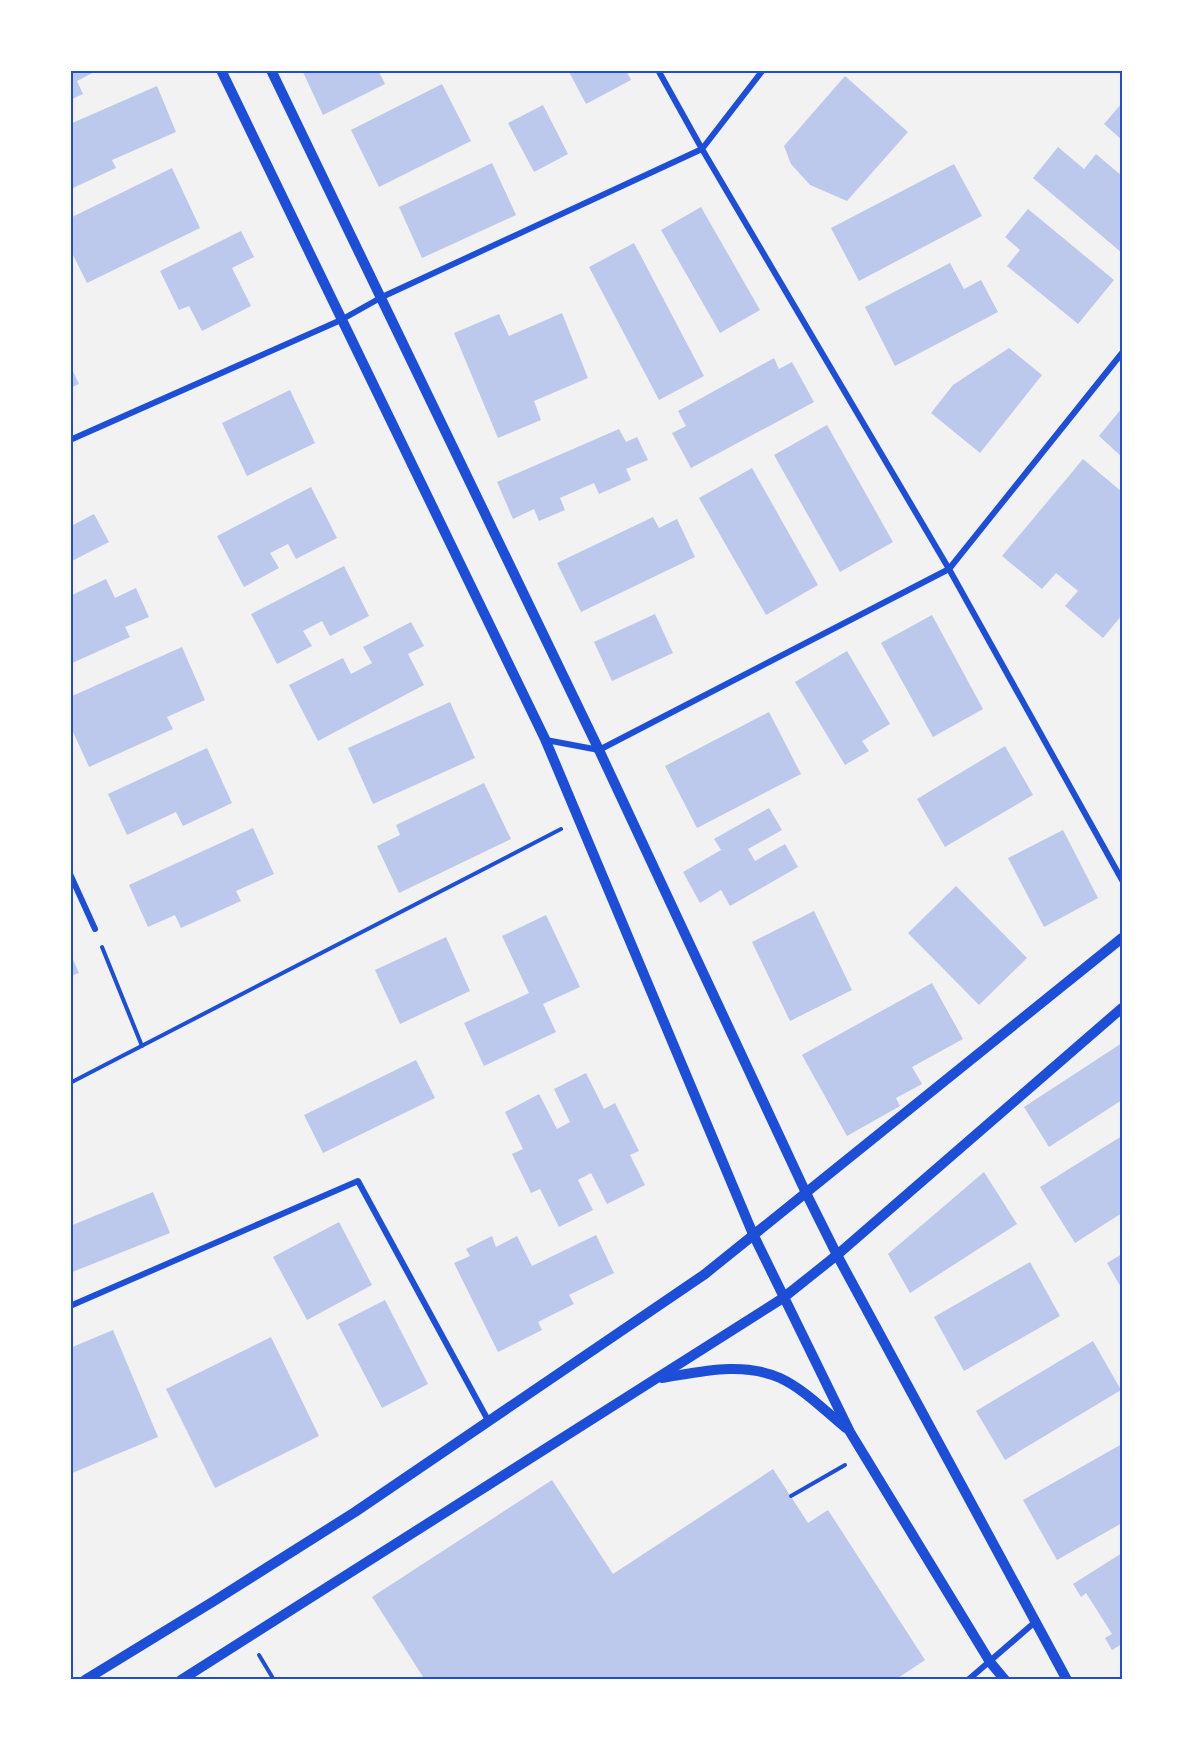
<svg xmlns="http://www.w3.org/2000/svg" width="1193" height="1750" viewBox="0 0 1193 1750" font-family="'Nunito Sans',sans-serif">
<style>
.building{fill:#bdc9ec}
.lines{fill:none;stroke-linecap:round;stroke-linejoin:round}
.path{stroke:#1d4ed8;stroke-width:4}
.minor{stroke:#1d4ed8;stroke-width:6}
.tertiary{stroke:#1d4ed8;stroke-width:10}
.neatline{fill:none;stroke:#1d4ed8;stroke-width:2}
</style>
<rect width="100%" height="100%" fill="#f2f2f2"/>
<g class="building">
<polygon points="70,70 98,70 77,81 83,94 70,100"/>
<polygon points="302,70 378,70 385,84 323,115"/>
<polygon points="568,70 626,70 631,80 586,104"/>
<polygon points="845,76 908,132 847,201 810,185 791,164 784,146"/>
<polygon points="442,84 471,141 379,187 351,130"/>
<polygon points="157,86 176,132 112,160 116,168 73,188 70,183 70,124"/>
<polygon points="1122,103 1122,140 1104,124"/>
<polygon points="543,105 568,154 534,172 508,123"/>
<polygon points="1058,147 1084,169 1096,154 1122,176 1122,253 1033,178"/>
<polygon points="492,163 516,215 422,258 399,207"/>
<polygon points="954,164 982,216 859,281 831,228"/>
<polygon points="172,168 200,228 87,283 70,249 70,218"/>
<polygon points="701,207 760,310 720,333 661,230"/>
<polygon points="1028,209 1114,280 1078,324 1007,266 1020,250 1005,237"/>
<polygon points="241,231 254,257 232,268 251,306 202,331 189,306 179,310 160,271"/>
<polygon points="634,243 704,376 659,400 589,267"/>
<polygon points="950,263 964,289 981,280 998,312 895,366 865,307"/>
<polygon points="562,313 588,378 534,401 541,420 498,438 454,333 499,314 509,336"/>
<polygon points="1009,348 1042,375 980,453 931,413 953,385"/>
<polygon points="774,358 779,369 792,362 814,402 691,468 672,433 686,426 678,411"/>
<polygon points="70,365 79,384 70,388"/>
<polygon points="290,390 315,443 247,476 222,423"/>
<polygon points="1122,408 1122,457 1099,436"/>
<polygon points="827,425 893,542 840,572 774,455"/>
<polygon points="619,429 626,442 637,437 648,460 626,469 631,480 599,494 594,483 560,498 565,510 539,521 534,509 513,519 497,482"/>
<polygon points="1083,459 1122,492 1122,615 1103,638 1065,606 1078,591 1056,573 1042,589 1002,556"/>
<polygon points="752,468 818,585 766,615 699,498"/>
<polygon points="311,487 337,538 296,559 288,544 270,553 279,568 244,587 217,536"/>
<polygon points="94,514 109,542 70,562 70,519 73,525"/>
<polygon points="653,517 659,528 677,519 695,557 581,612 557,563"/>
<polygon points="344,566 369,616 330,636 322,621 303,631 312,646 277,664 251,614"/>
<polygon points="106,579 115,598 136,588 149,617 125,627 130,637 70,664 70,596"/>
<polygon points="655,614 673,653 612,681 594,642"/>
<polygon points="932,615 983,709 933,737 881,643"/>
<polygon points="411,622 424,646 408,654 424,685 318,741 289,685 343,658 351,674 372,663 363,647"/>
<polygon points="182,647 205,700 167,717 173,729 89,767 70,725 70,697"/>
<polygon points="847,651 890,724 862,741 869,751 845,765 795,682"/>
<polygon points="450,702 475,758 373,804 348,748"/>
<polygon points="769,712 801,774 697,828 665,766"/>
<polygon points="1005,746 1033,795 945,847 917,799"/>
<polygon points="207,748 232,803 183,826 176,812 127,835 108,794"/>
<polygon points="484,783 511,839 399,893 377,846 400,835 396,825"/>
<polygon points="769,808 782,830 748,849 755,861 785,844 798,867 730,906 721,890 700,903 683,872 721,850 714,839"/>
<polygon points="253,828 274,874 236,891 241,901 181,928 175,915 148,927 129,885"/>
<polygon points="1063,830 1098,898 1044,927 1008,858"/>
<polygon points="956,886 1027,958 979,1005 908,933"/>
<polygon points="814,911 852,990 790,1021 752,942"/>
<polygon points="546,915 580,987 543,1004 556,1032 484,1066 464,1023 529,993 502,936"/>
<polygon points="446,937 470,991 400,1024 375,970"/>
<polygon points="70,953 79,973 70,976"/>
<polygon points="932,983 963,1039 912,1067 922,1084 896,1098 900,1106 847,1136 802,1055"/>
<polygon points="1122,1043 1122,1100 1049,1147 1024,1107"/>
<polygon points="416,1060 435,1098 323,1153 304,1115"/>
<polygon points="586,1073 604,1109 615,1103 639,1151 630,1155 645,1185 607,1204 591,1173 578,1180 593,1210 559,1227 540,1189 531,1193 512,1154 523,1149 505,1112 539,1094 557,1129 570,1122 554,1089"/>
<polygon points="1122,1136 1122,1213 1075,1243 1040,1187"/>
<polygon points="984,1172 1017,1224 910,1293 888,1254"/>
<polygon points="153,1192 170,1233 70,1273 70,1226"/>
<polygon points="339,1222 372,1285 307,1320 273,1257"/>
<polygon points="596,1235 614,1273 569,1295 574,1304 538,1322 542,1330 498,1352 454,1263 470,1256 466,1249 492,1236 496,1247 517,1236 532,1266"/>
<polygon points="1122,1254 1122,1289 1107,1263"/>
<polygon points="1030,1262 1060,1316 964,1371 934,1317"/>
<polygon points="385,1300 428,1384 382,1408 338,1324"/>
<polygon points="113,1330 158,1437 70,1474 70,1348"/>
<polygon points="271,1337 319,1436 215,1488 166,1389"/>
<polygon points="1093,1341 1121,1390 1005,1460 976,1411"/>
<polygon points="1122,1444 1122,1523 1057,1560 1023,1500"/>
<polygon points="773,1469 808,1523 828,1510 925,1660 895,1680 425,1680 372,1597 552,1480 613,1574"/>
<polygon points="1122,1553 1122,1644 1112,1650 1105,1638 1112,1634 1086,1593 1081,1597 1073,1584"/>
</g>
<g class="lines">
<g class="path">
<polyline points="102,947 142,1046"/>
<polyline points="70,1083 561,829"/>
<polyline points="791,1496 845,1465"/>
<polyline points="259,1655 274,1680"/>
</g>
<g class="minor">
<polyline points="658,70 702,149 949,569 1122,880"/>
<polyline points="70,440 341,320 382,297 702,149 763,70"/>
<polyline points="546,740 599,750 949,569 1122,353"/>
<polyline points="70,874 95,929"/>
<polyline points="70,1306 358,1181 489,1422"/>
<polyline points="968,1680 1035,1622"/>
</g>
<g class="tertiary">
<polyline points="221,70 545,739 753,1234 850,1432 990,1662 1005,1680"/>
<polyline points="271,70 599,750 806,1193 837,1255 1067,1680"/>
<path d="M662,1378C700,1372 742,1361 780,1378C804,1389 825,1411 846,1428"/>
<polyline points="85,1680 214,1601 355,1512 705,1274 1122,938"/>
<polyline points="181,1680 783,1298 837,1255 1122,1008"/>
</g>
</g>
<rect width="1193" height="1750" fill="none" stroke="#ffffff" stroke-width="144"/>
<rect x="72" y="72" width="1049" height="1606" class="neatline"/>
</svg>
